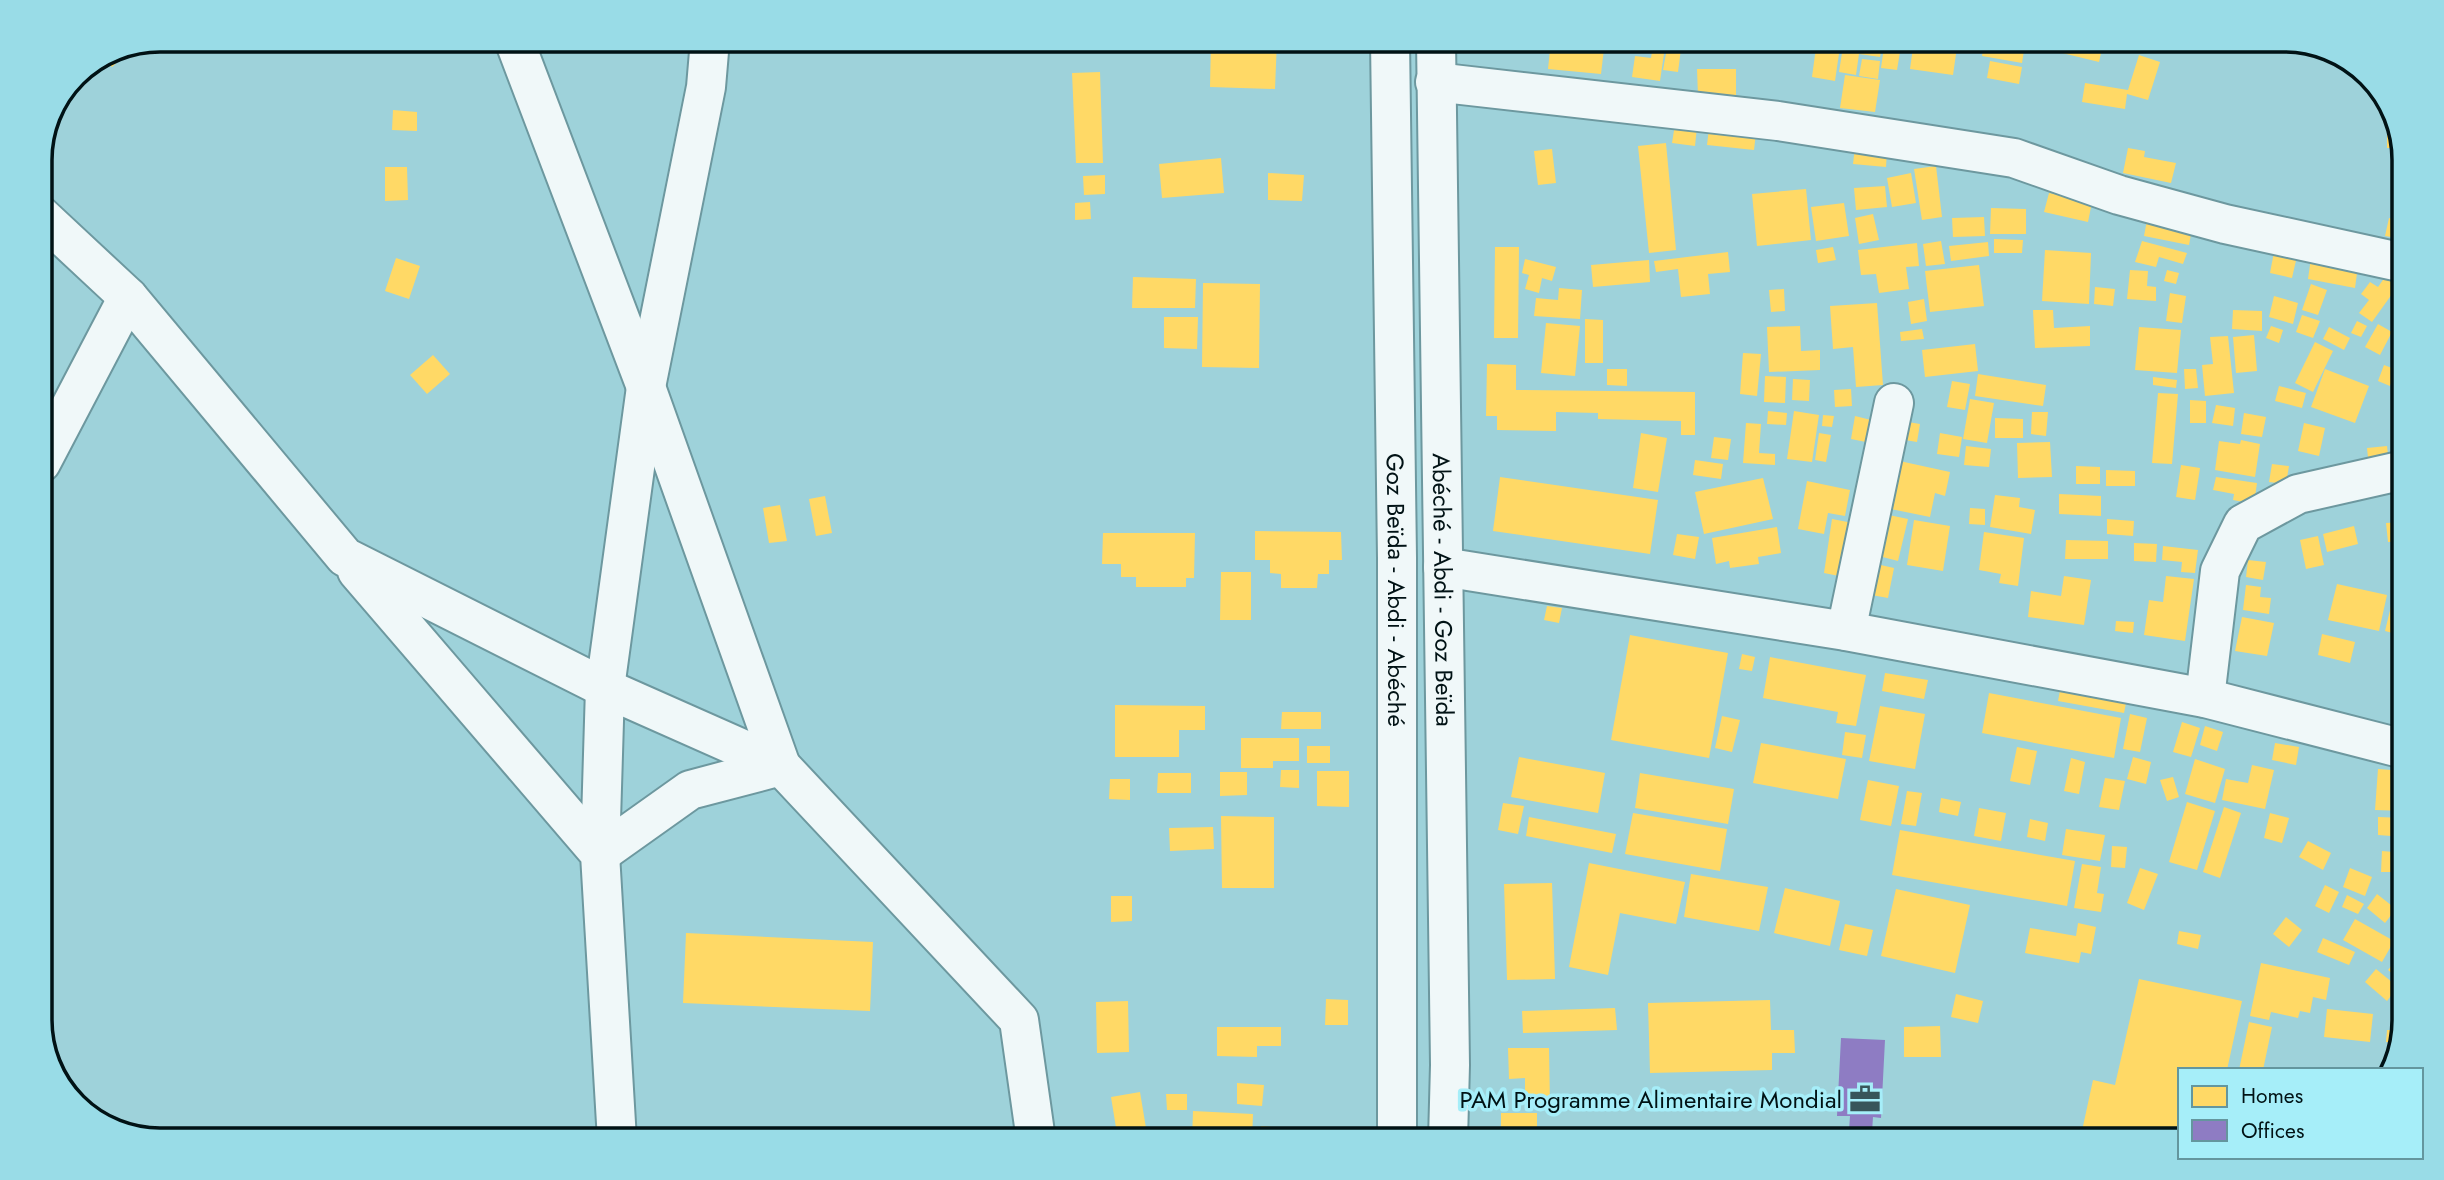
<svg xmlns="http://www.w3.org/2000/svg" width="2444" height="1180" viewBox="0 0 2444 1180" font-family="Jost,sans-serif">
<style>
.homes{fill:#ffd966}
.offices{fill:#8e7cc3}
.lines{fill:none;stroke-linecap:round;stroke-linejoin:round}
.street-casing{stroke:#6d989f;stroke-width:42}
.secondary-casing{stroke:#6d989f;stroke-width:42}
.street{stroke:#f0f8f9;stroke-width:38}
.secondary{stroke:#f0f8f9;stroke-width:38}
.labels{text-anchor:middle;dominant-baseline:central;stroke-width:7;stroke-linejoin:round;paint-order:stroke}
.street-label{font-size:24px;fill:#011215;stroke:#a6eef9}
.poi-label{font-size:24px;fill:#011215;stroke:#a6eef9;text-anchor:end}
.rim{fill:none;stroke:#011215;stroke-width:3.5}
</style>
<rect width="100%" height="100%" fill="#9ed2da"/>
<g class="homes">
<polygon points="1211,40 1277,40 1275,89 1210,87"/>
<polygon points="1477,40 1532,40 1531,53 1476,47"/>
<polygon points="1551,40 1605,40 1601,74 1548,69"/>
<polygon points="1654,40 1666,40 1660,81 1632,77 1635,56 1651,58"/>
<polygon points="1817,40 1841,40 1835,81 1812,77"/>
<polygon points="1844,40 1883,42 1880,57 1859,54 1856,75 1839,72"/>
<polygon points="1885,40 1902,40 1897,70 1881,68"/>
<polygon points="1914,40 1958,40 1953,75 1910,69"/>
<polygon points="1985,40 2025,44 2022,63 1982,56"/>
<polygon points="2061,40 2104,40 2099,62 2058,52"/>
<polygon points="2171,40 2189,40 2184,49"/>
<polygon points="122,48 127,53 112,67 102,58 115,49"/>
<polygon points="1667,48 1681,49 1678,72 1663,70"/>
<polygon points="2139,55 2160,62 2148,100 2127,94 2125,109 2082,102 2085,83 2128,90"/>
<polygon points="1862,59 1880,61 1878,79 1859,76"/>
<polygon points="1990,61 2022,67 2019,84 1987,78"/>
<polygon points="1697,69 1736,69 1736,95 1698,96"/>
<polygon points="1100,72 1103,163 1076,163 1072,73"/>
<polygon points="1845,75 1880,80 1875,112 1840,108"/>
<polygon points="393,110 417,112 417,131 392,130"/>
<polygon points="1675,124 1697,127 1695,146 1672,143"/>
<polygon points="1709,128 1756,133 1754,150 1707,145"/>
<polygon points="2387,128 2395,128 2402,148 2387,148"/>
<polygon points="1666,143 1676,250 1649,253 1638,146"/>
<polygon points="1855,147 1887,150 1886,167 1853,164"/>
<polygon points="2128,148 2145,151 2144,157 2176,163 2171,183 2123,173"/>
<polygon points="1552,149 1556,183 1538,185 1534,151"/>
<polygon points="1221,158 1224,193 1162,198 1159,164"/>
<polygon points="1936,166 1942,217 1922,220 1914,169"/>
<polygon points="385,167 407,167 408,200 385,201"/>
<polygon points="1268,173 1304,175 1302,201 1268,200"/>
<polygon points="1911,173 1916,203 1892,207 1887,178"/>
<polygon points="1105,175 1105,194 1084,195 1083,176"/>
<polygon points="1885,186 1887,207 1856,210 1854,188"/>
<polygon points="1806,189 1811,240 1757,246 1752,194"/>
<polygon points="2049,193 2092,202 2088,222 2044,212"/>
<polygon points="1090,202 1091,219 1075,220 1075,203"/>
<polygon points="1844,203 1849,236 1816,241 1811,207"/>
<polygon points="1991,208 2026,209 2026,234 1990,234"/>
<polygon points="1873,214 1879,240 1859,244 1855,218"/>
<polygon points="1984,217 1985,236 1953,237 1952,218"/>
<polygon points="2389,218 2404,221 2404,239 2385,236"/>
<polygon points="2147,220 2192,229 2189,245 2144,236"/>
<polygon points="1994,239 2023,240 2022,253 1994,253"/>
<polygon points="1941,241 1945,264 1926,266 1923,244"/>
<polygon points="2142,241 2187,253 2183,264 2159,257 2156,267 2135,262"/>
<polygon points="1988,242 1989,256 1951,261 1949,246"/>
<polygon points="1917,243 1919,266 1906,267 1909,289 1879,293 1876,274 1861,275 1858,250"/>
<polygon points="1495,247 1519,247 1518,338 1494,338"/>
<polygon points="1833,247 1836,260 1818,263 1816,250"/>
<polygon points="2045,250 2091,253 2089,304 2042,301"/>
<polygon points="1728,252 1730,272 1708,274 1710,294 1681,297 1678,269 1656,272 1654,261"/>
<polygon points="2274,252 2297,256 2292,278 2270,273"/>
<polygon points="396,258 420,266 409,299 385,291"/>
<polygon points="2311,258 2358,266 2355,288 2308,279"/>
<polygon points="1525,259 1556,267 1552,281 1542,278 1539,293 1525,289 1529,275 1522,273"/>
<polygon points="1649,260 1650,282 1593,287 1591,265"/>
<polygon points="1979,265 1984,306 1930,312 1925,271"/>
<polygon points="2130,270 2148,271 2147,286 2156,287 2156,301 2127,299"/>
<polygon points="2167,270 2179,273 2176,284 2164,281"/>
<polygon points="2387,274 2400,283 2372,322 2359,313 2369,300 2361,294 2370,282 2378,287"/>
<polygon points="1133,277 1196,279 1195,308 1132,308"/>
<polygon points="1203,283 1260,284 1259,368 1202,367"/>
<polygon points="2311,284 2327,290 2318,315 2302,310"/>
<polygon points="2095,287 2115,289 2113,306 2094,304"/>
<polygon points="1559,288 1582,290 1580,319 1534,316 1536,298 1558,300"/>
<polygon points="1784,289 1785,311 1771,312 1769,290"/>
<polygon points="2170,293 2186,296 2182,323 2166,321"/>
<polygon points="2274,296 2298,303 2293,324 2269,317"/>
<polygon points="1924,299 1927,321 1911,324 1908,302"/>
<polygon points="1877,303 1883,385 1856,387 1853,347 1833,349 1830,306"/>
<polygon points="2033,310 2053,310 2054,328 2090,326 2090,346 2035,348"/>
<polygon points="2233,310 2262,311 2262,331 2232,329"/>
<polygon points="2302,315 2320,321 2313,338 2296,332"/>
<polygon points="1164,317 1198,317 1197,349 1164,348"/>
<polygon points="1585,319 1603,320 1603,363 1585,363"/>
<polygon points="2357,321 2367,326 2361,337 2351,333"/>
<polygon points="1546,323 1580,326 1575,376 1541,373"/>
<polygon points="2378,324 2392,332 2380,355 2365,347"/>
<polygon points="1800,326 1801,351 1820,350 1820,370 1769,372 1767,327"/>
<polygon points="2271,326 2283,330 2279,343 2266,338"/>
<polygon points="2139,327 2181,330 2177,373 2135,370"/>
<polygon points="2329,327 2350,338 2344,350 2323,339"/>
<polygon points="1922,329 1924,339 1901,341 1900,332"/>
<polygon points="2254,335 2257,371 2236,373 2233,337"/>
<polygon points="2228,336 2234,393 2205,396 2202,365 2213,364 2210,337"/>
<polygon points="2315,342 2333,351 2313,392 2295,383"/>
<polygon points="1975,344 1978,371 1925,377 1922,350"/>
<polygon points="1743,353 1761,354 1757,396 1740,394"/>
<polygon points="433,355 450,374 427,394 410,375"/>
<polygon points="1487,364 1516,365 1516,390 1695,392 1695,435 1681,435 1681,421 1598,419 1598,413 1556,412 1556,431 1497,430 1497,416 1486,416"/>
<polygon points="2384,365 2397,370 2390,386 2378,381"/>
<polygon points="1607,369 1627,369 1627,386 1607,385"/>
<polygon points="2184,369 2196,369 2198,388 2185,389"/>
<polygon points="2325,369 2369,386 2355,423 2311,407"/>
<polygon points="1978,374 2046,385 2043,406 1975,396"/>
<polygon points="1765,376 1786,377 1785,403 1764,402"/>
<polygon points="2153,377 2177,380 2176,388 2153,385"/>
<polygon points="1793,379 1810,380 1809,401 1792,400"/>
<polygon points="1952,381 1970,384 1965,410 1947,407"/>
<polygon points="2279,386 2306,393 2302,408 2275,401"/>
<polygon points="1851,389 1852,406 1835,407 1834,390"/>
<polygon points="2158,393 2178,394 2172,464 2152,463"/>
<polygon points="2401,395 2404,396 2404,430 2392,427"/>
<polygon points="1970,399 1994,403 1987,443 1963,439"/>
<polygon points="2190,400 2206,401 2206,423 2190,423"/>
<polygon points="2216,405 2235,408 2233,426 2212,423"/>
<polygon points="1768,411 1787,413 1786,425 1767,424"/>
<polygon points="1794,411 1819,415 1812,462 1787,459"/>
<polygon points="2032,412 2048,412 2046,436 2031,434"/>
<polygon points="2244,413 2266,417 2262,437 2241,434"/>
<polygon points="1823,415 1834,416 1832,427 1822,426"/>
<polygon points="1855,416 1875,421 1871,443 1851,439"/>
<polygon points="1995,418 2023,419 2023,438 1995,438"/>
<polygon points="1902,421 1920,424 1917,442 1899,439"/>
<polygon points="1746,423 1761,424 1759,453 1775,454 1775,465 1743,463"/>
<polygon points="2304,423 2325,428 2319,456 2298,451"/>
<polygon points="1641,433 1667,438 1658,492 1633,488"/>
<polygon points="1819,433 1831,435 1826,462 1815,460"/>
<polygon points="1940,433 1962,437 1959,457 1937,454"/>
<polygon points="1714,437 1731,439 1728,460 1711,458"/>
<polygon points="2241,440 2260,444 2255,477 2215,470 2219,441 2240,444"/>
<polygon points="2050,442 2052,477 2018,478 2017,443"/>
<polygon points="1966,446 1991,449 1989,467 1964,465"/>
<polygon points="2387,446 2389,464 2369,467 2367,448"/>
<polygon points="1695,460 1723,464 1721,479 1693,475"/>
<polygon points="1895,460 1950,472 1945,496 1935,493 1930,517 1886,508"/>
<polygon points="2272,464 2289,466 2286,484 2269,482"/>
<polygon points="2181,465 2200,468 2195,500 2176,497"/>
<polygon points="2076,466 2100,467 2100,484 2076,484"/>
<polygon points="2106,470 2135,471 2135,486 2106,486"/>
<polygon points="1500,477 1658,500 1650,554 1493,531"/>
<polygon points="2216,477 2257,483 2254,504 2233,500 2234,494 2213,490"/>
<polygon points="1763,478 1773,519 1704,534 1695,492"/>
<polygon points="1807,481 1850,490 1845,516 1828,513 1824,534 1798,529"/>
<polygon points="2059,494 2101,496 2101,516 2059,514"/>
<polygon points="1995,495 2020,498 2019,507 2035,510 2031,534 1990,527"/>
<polygon points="825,496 832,533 816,536 809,499"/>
<polygon points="780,505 787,541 769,543 763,508"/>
<polygon points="1970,508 1985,509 1985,525 1969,524"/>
<polygon points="1884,514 1908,519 1898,561 1875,555"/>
<polygon points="1832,519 1853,523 1844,577 1824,573"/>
<polygon points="2107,519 2134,521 2133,536 2107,534"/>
<polygon points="1914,520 1950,526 1943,571 1907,565"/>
<polygon points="2404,522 2404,541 2388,542 2386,523"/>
<polygon points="2354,526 2358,544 2327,552 2323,534"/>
<polygon points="1777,527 1781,553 1758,557 1759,564 1730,568 1729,561 1716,564 1712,538"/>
<polygon points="1255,531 1341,532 1342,560 1329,560 1329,574 1318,574 1317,588 1281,588 1281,574 1270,573 1270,560 1255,560"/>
<polygon points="1984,532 2024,538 2018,586 1999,583 2001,574 1979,570"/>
<polygon points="1103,533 1195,533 1194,578 1186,578 1186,587 1136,587 1136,577 1121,577 1121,564 1102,564"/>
<polygon points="1677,534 1699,537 1695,559 1673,555"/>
<polygon points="2318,536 2324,565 2306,569 2300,540"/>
<polygon points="2066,540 2108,541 2108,559 2065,559"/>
<polygon points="2134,543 2157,544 2156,562 2134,561"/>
<polygon points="2163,546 2198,550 2195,573 2181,572 2182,562 2162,560"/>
<polygon points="2248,560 2266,562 2263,580 2246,577"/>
<polygon points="1872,563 1894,568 1888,598 1866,594"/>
<polygon points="1221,572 1251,572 1251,620 1220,620"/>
<polygon points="2064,576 2091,580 2084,625 2028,617 2031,591 2061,596"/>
<polygon points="2166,576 2194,579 2185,641 2144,635 2149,600 2163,602"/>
<polygon points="2337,584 2387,595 2379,631 2328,620"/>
<polygon points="2246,585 2261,587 2260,597 2271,598 2269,614 2243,610"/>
<polygon points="2393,598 2404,601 2404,636 2385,631"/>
<polygon points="1547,606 1562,608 1559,623 1544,620"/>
<polygon points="2242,617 2274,623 2267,656 2235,651"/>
<polygon points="2116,621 2134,622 2133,633 2115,631"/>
<polygon points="2322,634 2355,642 2350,663 2318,655"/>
<polygon points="1630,635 1728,653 1709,758 1611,740"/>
<polygon points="2399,640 2404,641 2404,650 2397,649"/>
<polygon points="1742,654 1755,657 1752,671 1739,669"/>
<polygon points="1770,657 1866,675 1856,726 1836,723 1838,712 1763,698"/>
<polygon points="1885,673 1928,680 1924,699 1882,691"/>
<polygon points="2399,684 2404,685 2404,705 2394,703"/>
<polygon points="2061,685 2127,698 2124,713 2058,701"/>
<polygon points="1989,693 2121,718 2114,758 1982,733"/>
<polygon points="1115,705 1205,706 1205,730 1179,730 1179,757 1115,757"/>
<polygon points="1880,706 1925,714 1915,769 1869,761"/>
<polygon points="1282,712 1321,712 1321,729 1281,729"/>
<polygon points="2130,714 2147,718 2140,752 2123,749"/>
<polygon points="1722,716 1740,720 1732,752 1715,748"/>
<polygon points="2182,722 2200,728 2191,757 2173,752"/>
<polygon points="2205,726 2223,732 2217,751 2200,745"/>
<polygon points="1845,732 1866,735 1862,758 1842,755"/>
<polygon points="1241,738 1299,738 1299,761 1273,761 1273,768 1241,768"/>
<polygon points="1761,743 1846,759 1838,799 1753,783"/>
<polygon points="2275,743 2299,747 2296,765 2272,760"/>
<rect x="1307" y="746" width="23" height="17"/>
<polygon points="2017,747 2037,751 2030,785 2010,781"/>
<polygon points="1519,757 1605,773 1598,813 1511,797"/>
<polygon points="2133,757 2151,762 2146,784 2127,779"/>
<polygon points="2071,758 2085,762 2079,794 2064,791"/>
<polygon points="2195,759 2225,769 2215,803 2185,794"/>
<polygon points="2252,765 2274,770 2265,809 2222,800 2226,779 2248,783"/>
<polygon points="2378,769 2404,771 2404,811 2375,810"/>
<polygon points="1281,770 1299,770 1299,788 1280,787"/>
<polygon points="1317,771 1349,771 1349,807 1317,806"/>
<polygon points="1220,772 1247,772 1247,795 1220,796"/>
<polygon points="1158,773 1191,773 1191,793 1157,793"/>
<polygon points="1640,773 1734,789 1728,824 1635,808"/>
<polygon points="2173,777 2179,797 2167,801 2160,780"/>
<polygon points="2105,778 2125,781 2119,810 2099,807"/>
<polygon points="1110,779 1130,779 1130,800 1109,799"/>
<polygon points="1868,780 1899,786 1891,826 1860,820"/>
<polygon points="1907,791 1922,793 1916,826 1901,824"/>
<polygon points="1941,798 1961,802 1958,816 1939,812"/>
<polygon points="2187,802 2215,811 2197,870 2169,862"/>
<polygon points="1503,803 1524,806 1518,834 1498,830"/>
<polygon points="2224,807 2241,813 2220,878 2203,872"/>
<polygon points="1979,808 2006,813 2001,841 1974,836"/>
<polygon points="1633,813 1727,829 1720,871 1625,854"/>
<polygon points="2270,813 2289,818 2282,843 2264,838"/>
<polygon points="1221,816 1274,817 1274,888 1222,888"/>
<polygon points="1529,817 1616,834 1612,853 1526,836"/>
<polygon points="2378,817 2404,818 2404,837 2378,835"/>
<polygon points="2030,819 2048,823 2045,841 2027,837"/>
<polygon points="1213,827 1214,849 1170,851 1169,828"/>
<polygon points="2066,829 2105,835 2100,861 2062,855"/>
<polygon points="1900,830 2075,861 2067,906 1892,875"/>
<polygon points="2308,841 2331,853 2323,870 2299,857"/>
<polygon points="2112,846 2127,847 2125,868 2111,867"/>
<polygon points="2382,851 2394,852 2393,872 2381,872"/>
<polygon points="2402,851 2404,851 2404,874 2400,874"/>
<polygon points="1589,863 1685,882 1676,924 1620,913 1608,975 1569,967"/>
<polygon points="2082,864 2101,867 2097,893 2104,894 2101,912 2074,908"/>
<polygon points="2140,868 2158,874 2144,910 2127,903"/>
<polygon points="2350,868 2372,877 2365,896 2343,887"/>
<polygon points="1691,874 1768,887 1759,931 1684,917"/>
<polygon points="1552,883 1555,979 1507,980 1504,884"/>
<polygon points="2325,885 2339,892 2329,913 2315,906"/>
<polygon points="1785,888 1840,901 1830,946 1774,933"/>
<polygon points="1896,889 1970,905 1955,973 1881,956"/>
<polygon points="2377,894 2396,909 2385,923 2367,908"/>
<polygon points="2347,895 2364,904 2358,914 2342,907"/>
<polygon points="1111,896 1132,896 1132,921 1111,922"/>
<polygon points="2286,917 2302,930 2289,947 2273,934"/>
<polygon points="2355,919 2394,941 2382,962 2343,940"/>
<polygon points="2078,923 2096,927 2091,954 2081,952 2079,963 2025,953 2030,928 2076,936"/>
<polygon points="1845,924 1873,930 1867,956 1839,950"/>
<polygon points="2179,931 2201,935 2198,949 2177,944"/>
<polygon points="686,933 873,942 870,1011 683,1003"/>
<polygon points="2323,938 2355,952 2349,965 2317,952"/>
<polygon points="2404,950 2404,983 2388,970"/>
<polygon points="2261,963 2330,978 2326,1000 2313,997 2310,1013 2300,1011 2298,1018 2271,1012 2269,1020 2250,1016"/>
<polygon points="2376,969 2398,987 2387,1001 2365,982"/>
<polygon points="2139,979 2242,1001 2227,1070 2180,1070 2180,1140 2080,1140 2093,1080 2115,1085"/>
<polygon points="1956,994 1983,1001 1978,1023 1951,1017"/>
<polygon points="1326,999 1348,1000 1348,1025 1325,1025"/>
<polygon points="1770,1000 1771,1030 1794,1030 1795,1053 1772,1053 1772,1070 1650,1073 1648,1003"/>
<polygon points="1128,1001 1129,1052 1097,1053 1096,1002"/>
<polygon points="1615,1008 1617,1030 1523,1033 1522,1011"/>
<polygon points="2327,1009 2373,1014 2370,1042 2324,1037"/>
<polygon points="2249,1022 2272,1027 2263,1070 2239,1070"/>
<polygon points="1940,1026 1941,1057 1904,1057 1904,1027"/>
<polygon points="1217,1027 1281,1027 1281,1046 1257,1046 1257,1057 1217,1056"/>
<polygon points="2387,1030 2401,1030 2398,1043 2386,1042"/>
<polygon points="1508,1048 1549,1048 1550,1106 1525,1107 1525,1078 1509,1079"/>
<polygon points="1237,1083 1264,1085 1262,1106 1237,1104"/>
<polygon points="1140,1092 1148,1140 1118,1140 1111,1097"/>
<polygon points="1166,1094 1187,1094 1187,1110 1167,1110"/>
<polygon points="1193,1111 1253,1114 1252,1140 1192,1140"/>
<rect x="1501" y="1113" width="36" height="27"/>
<polygon points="1261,1126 1284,1128 1283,1140 1260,1140"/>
</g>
<polygon class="offices" points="1841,1038 1885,1040 1881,1118 1873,1117 1872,1132 1849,1131 1850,1116 1837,1116"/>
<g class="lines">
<defs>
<g id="street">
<polyline points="514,40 646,387 781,766 690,790 600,854"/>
<polyline points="1435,82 1778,121 2014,158 2119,195 2225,224 2404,263"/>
<polyline points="40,215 128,297 345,557 605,688 781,766 1019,1020 1036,1140"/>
<polyline points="41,463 128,297"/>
<polyline points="1443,567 1846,631 2205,698 2404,749"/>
<polyline points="357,571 600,854 617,1140"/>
<polyline points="1846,631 1894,403"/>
<polyline points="2205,698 2220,571 2243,524 2298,494 2404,470"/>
<polyline points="600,854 605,688 646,387 706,87 710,40"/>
</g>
<g id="secondary">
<path id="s1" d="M1390,40L1397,558V1140"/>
<path id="s2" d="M1436,40L1450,1065L1448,1140"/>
</g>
</defs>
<use href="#street" class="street-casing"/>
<use href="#secondary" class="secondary-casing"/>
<use href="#street" class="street"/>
<use href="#secondary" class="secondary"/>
</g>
<defs>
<symbol id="office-bare" viewBox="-9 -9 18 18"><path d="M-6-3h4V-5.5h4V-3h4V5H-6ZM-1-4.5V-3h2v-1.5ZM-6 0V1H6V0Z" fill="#38555a" stroke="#a6eef9" stroke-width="2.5" paint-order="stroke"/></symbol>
</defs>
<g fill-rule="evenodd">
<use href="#office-bare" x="1843" y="1077" width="44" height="44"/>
</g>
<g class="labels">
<g class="street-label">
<text stroke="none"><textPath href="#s1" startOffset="550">Goz Beïda - Abdi - Abéché</textPath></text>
<text stroke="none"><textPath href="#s2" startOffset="550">Abéché - Abdi - Goz Beïda</textPath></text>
</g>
<g class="poi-label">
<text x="1842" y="1099">PAM Programme Alimentaire Mondial</text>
</g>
</g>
<path d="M0 0H2444V1180H0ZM160 52H2284A108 108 0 0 1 2392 160V1020A108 108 0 0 1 2284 1128H160A108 108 0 0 1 52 1020V160A108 108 0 0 1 160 52Z" fill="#99dce7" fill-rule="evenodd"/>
<path class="rim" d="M160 52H2284A108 108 0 0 1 2392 160V1020A108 108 0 0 1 2284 1128H160A108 108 0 0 1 52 1020V160A108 108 0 0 1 160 52Z"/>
<rect x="2178" y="1068" width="245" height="91" fill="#a6eef9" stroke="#64969e" stroke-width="2"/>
<rect x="2192" y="1086" width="35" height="21" fill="#ffd966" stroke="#64969e" stroke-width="2"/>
<text x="2241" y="1103" font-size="21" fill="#011215">Homes</text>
<rect x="2192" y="1120" width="35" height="21" fill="#8e7cc3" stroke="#64969e" stroke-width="2"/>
<text x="2241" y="1138" font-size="21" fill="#011215">Offices</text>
</svg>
